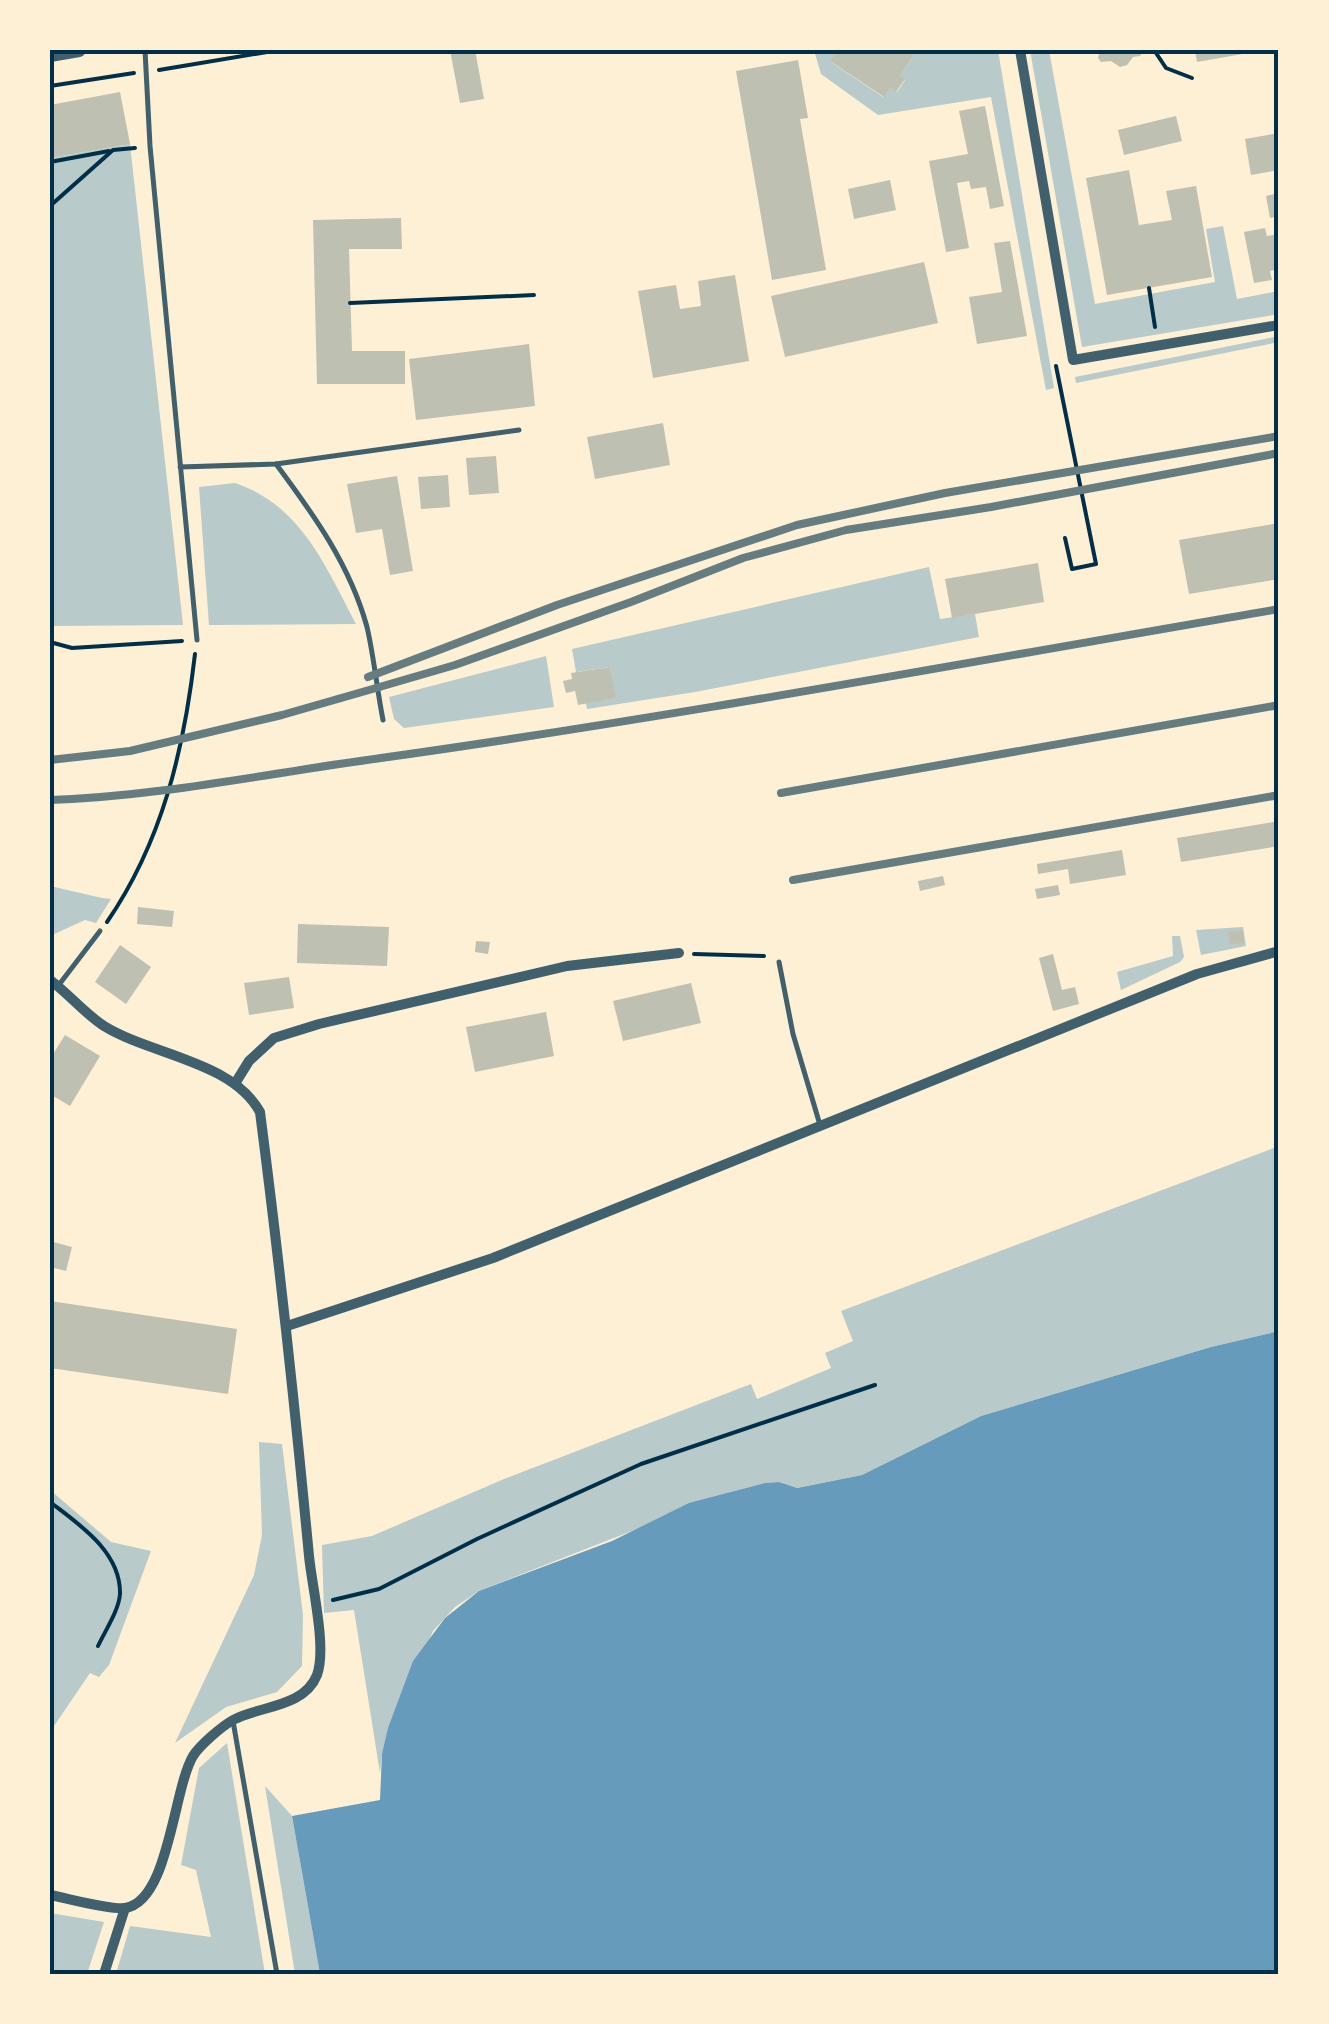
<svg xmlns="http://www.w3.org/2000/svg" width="1329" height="2024" viewBox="0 0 1329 2024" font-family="Quicksand,sans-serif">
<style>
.green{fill:#b9caca}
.water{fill:#669bbc}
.building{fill:#bec0b2}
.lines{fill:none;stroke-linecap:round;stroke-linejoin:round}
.path{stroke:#003049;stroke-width:4}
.service{stroke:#3f606c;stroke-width:5}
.minor{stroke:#3f606c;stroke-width:10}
.tertiary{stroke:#3f606c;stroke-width:14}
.rail{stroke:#657d81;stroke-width:8}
.neatline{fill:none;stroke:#003049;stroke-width:4}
</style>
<rect width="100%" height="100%" fill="#fdf0d5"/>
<g class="green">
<polygon points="814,50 837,50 831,62 883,97 890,88 897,92 905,80 900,76 917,50 998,50 1054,388 1046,390 991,97 878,115 821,74"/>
<polygon points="1030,50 1049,50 1095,304 1215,282 1206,229 1223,226 1237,299 1279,291 1279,314 1082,347"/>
<polygon points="130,144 183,625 50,626 50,158"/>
<polygon points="1279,336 1279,342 1076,383 1075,377"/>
<path d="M235,483C301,505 326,567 356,624L209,625L199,487Z"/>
<polygon points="929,567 940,619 975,614 979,637 695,692 587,709 586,703 615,698 610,667 576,672 572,649"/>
<polygon points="546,656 554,707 404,728 394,719 389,697"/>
<polygon points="50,886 102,898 111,899 96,923 85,920 50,936"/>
<polygon points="1243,927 1246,946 1201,955 1196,930"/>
<polygon points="1172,936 1180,936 1184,957 1180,962 1121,990 1117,972 1173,956"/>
<polygon points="1279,1146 1279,1331 1211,1347 981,1416 862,1475 796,1488 779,1482 765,1483 731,1492 479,1591 455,1607 433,1631 382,1754 380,1773 354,1610 324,1613 322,1545 372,1536 504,1479 751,1384 757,1399 831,1368 825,1353 853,1341 841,1311"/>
<polygon points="259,1442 282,1444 303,1615 302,1666 277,1692 226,1707 175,1743 254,1575 262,1535"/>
<polygon points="50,1490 111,1542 151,1551 109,1665 99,1677 90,1673 50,1732"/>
<polygon points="227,1743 265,1974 116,1974 130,1926 211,1937 196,1870 181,1865 199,1768"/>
<polygon points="265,1786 292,1816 320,1974 295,1974"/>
<polygon points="50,1913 104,1922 87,1974 50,1974"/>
</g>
<polygon class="water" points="1279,1331 1279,1974 320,1974 292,1816 380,1800 382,1754 388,1728 413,1661 445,1618 479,1591 612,1541 689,1503 765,1483 779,1482 797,1488 862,1475 981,1416 1211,1347"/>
<g class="building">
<polygon points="450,50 475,50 484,99 460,103"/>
<polygon points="838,50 917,50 900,76 905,79 896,92 890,88 884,97 830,61"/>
<polygon points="1100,50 1144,50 1140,56 1133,57 1127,65 1120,67 1111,61 1101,62 1098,58"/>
<polygon points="1195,50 1254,50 1254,52 1197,62"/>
<polygon points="798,60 808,118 800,119 826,270 772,280 736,71"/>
<polygon points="120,92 130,144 50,158 50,105"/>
<polygon points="985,106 1004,206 990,209 986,187 971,189 969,181 957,183 969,248 946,252 929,161 968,154 959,111"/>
<polygon points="1176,116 1182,141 1124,155 1118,130"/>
<polygon points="1279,133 1279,170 1251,175 1245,139"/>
<polygon points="1129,170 1139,225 1172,220 1166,191 1196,186 1212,277 1107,295 1086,178"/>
<polygon points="890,180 896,210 854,219 848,189"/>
<polygon points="1279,193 1279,216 1270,218 1266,196"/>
<polygon points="401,218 402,249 349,249 352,351 405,351 405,384 317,384 313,220"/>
<polygon points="1265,228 1267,236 1279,234 1279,269 1270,271 1272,280 1254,283 1244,232"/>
<polygon points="1010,241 1027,336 977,344 969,297 1002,292 994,243"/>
<polygon points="924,262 938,323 785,357 771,296"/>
<polygon points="735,275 749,361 653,378 638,291 676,285 680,309 701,306 698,281"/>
<polygon points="529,344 535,406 416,420 409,359"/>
<polygon points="663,423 670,465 595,479 587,437"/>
<polygon points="496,456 499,493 469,495 466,458"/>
<polygon points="448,475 450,507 421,509 418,477"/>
<polygon points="397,476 413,571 390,575 382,529 356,533 347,484"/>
<polygon points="1279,523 1279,579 1189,594 1179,540"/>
<polygon points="1038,563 1044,602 952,618 945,579"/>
<polygon points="610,667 616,698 578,705 575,691 566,693 563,681 572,679 571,673"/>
<polygon points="1279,821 1279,846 1181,862 1177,838"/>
<polygon points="1122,850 1126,875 1070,884 1068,869 1038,874 1037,864"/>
<polygon points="943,876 945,885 920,891 918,881"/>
<polygon points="1058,885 1060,895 1037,899 1035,889"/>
<polygon points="138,907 174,911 172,927 137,924"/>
<polygon points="298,924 389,927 387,966 297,963"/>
<polygon points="1243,930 1244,943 1230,944 1228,932"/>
<polygon points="476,941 490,942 488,954 475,952"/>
<polygon points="120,945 151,967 126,1004 95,982"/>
<polygon points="1053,954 1062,990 1075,987 1079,1004 1053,1011 1039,958"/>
<polygon points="289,977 294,1008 249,1015 244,983"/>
<polygon points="691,983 701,1023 623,1041 613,1001"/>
<polygon points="546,1012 554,1056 475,1072 466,1027"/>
<polygon points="65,1035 100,1056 70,1106 50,1094 50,1059"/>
<polygon points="50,1241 72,1247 66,1271 50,1267"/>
<polygon points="50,1301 237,1329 228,1394 50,1368"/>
</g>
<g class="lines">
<g class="path">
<polyline points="1154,50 1166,68 1192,78"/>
<polyline points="159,70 279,50"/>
<polyline points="50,86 134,73"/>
<polyline points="50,162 109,151"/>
<polyline points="50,206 113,150 135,148"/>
<polyline points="1149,288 1155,327"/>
<polyline points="350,303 534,295"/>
<polyline points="1056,366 1096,564 1072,569 1065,538"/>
<polyline points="50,642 72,648 182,641"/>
<path d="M107,922C162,842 184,750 195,654"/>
<polyline points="694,954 764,956"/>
<path d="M50,1502C80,1525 121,1552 120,1594C119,1610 105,1631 98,1646"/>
<polyline points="333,1600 379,1589 477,1539 641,1464 875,1385"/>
</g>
<g class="service">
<polyline points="145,50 150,146 197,640"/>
<path d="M276,464C314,515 350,565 367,627C374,657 377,690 383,720"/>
<polyline points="180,467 276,464 519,430"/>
<polyline points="779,962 793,1034 820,1125"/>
<polyline points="58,986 100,931"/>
<polyline points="233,1721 277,1974"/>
</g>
<g class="minor">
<polyline points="1020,50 1073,360 1279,325"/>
<path d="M50,980C69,994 84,1013 104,1026C151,1055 232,1061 260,1112C279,1259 295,1407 309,1556C312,1587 327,1648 317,1675C304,1708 258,1706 233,1720C221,1727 200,1745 193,1756C173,1790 169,1902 125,1908C109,1910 67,1898 50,1895"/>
<polyline points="236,1082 249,1061 274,1038 319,1024 567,966 679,953"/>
<polyline points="287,1326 493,1258 1197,974 1279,951"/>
<polyline points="104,1974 125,1908"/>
</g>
<polyline class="tertiary" points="50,55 79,50"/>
<g class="rail">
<polyline points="368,677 557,605 797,525 945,493 1279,436"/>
<polyline points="50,760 130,751 282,715 376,688 455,665 631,602 743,558 846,530 991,507 1279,453"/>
<polyline points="781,793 1279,705"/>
<path d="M50,800C162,796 270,773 381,758C681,716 980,660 1279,609"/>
<polyline points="793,880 1279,795"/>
</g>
</g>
<rect width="1329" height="2024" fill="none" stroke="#fdf0d5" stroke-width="105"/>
<rect x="52" y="52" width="1224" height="1920" class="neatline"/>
</svg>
